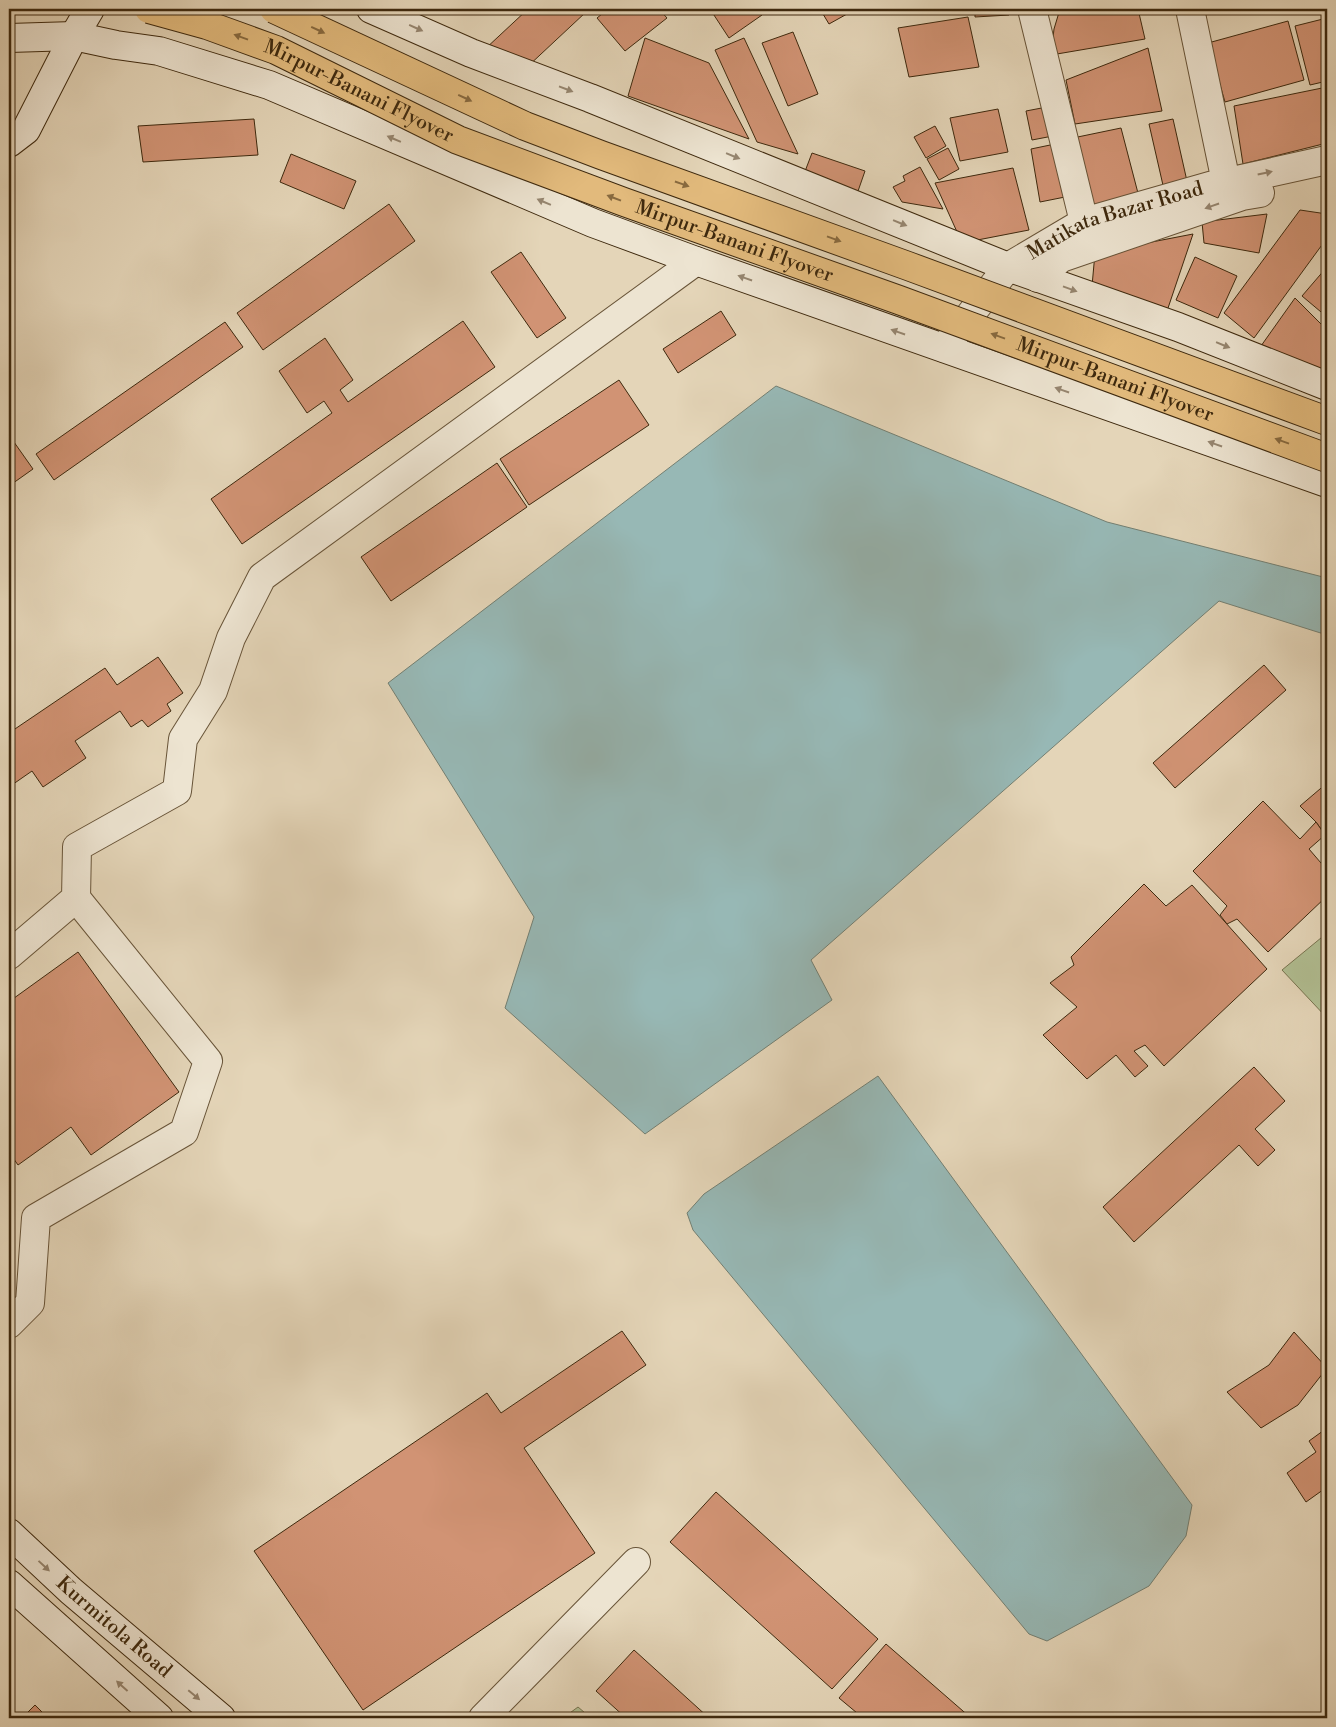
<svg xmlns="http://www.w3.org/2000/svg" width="1336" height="1727" viewBox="0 0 1336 1727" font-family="'Libre Bodoni',serif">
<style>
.green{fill:#b1be92;stroke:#787450}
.water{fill:#97b8b5;stroke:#737f72}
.building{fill:#d19374;stroke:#3e290e}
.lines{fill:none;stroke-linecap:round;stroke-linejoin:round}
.street-casing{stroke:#685438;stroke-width:30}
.secondary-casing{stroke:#3e290e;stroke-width:30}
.street{stroke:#ede4d1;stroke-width:28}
.secondary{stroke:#ede4d1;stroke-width:28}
.primary-bridge-casing{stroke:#3e290e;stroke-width:30;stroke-linecap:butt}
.primary-bridge{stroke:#e2ba7c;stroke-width:28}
.oneway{fill:#968670}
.oneway2{fill:#886a3f}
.labels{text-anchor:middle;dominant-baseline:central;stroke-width:4;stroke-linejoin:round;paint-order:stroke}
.street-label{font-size:20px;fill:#3e290e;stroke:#ede4d1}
</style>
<rect width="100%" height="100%" fill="#e4d5b8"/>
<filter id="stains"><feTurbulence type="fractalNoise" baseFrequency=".004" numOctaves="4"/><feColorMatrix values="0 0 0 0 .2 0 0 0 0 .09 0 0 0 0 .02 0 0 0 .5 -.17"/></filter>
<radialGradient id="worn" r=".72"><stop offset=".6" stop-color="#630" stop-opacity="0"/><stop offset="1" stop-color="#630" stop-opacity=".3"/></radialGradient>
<g class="green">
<polygon points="1327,933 1327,1018 1282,970"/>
<polygon points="578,1707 591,1718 563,1718"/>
</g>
<g class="water">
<polygon points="776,386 1107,522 1327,578 1327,635 1219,601 811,960 832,1000 645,1134 505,1008 534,917 388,683"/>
<polygon points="878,1076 1192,1505 1186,1536 1149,1586 1047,1641 1029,1634 693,1230 687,1213 704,1194"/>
</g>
<g class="building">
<polygon points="528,9 582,9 586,12 525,69 484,50"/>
<polygon points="608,9 659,9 667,18 625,51 597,18"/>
<polygon points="710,9 758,9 762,15 729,38"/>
<polygon points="820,9 856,9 829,24"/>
<polygon points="975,9 1008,9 1009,15 975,17"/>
<polygon points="1060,9 1138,9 1145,39 1051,55 1054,29"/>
<polygon points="1298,9 1321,9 1299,14"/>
<polygon points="968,17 979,67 909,77 898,28"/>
<polygon points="1327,18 1327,81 1310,85 1295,26"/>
<polygon points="1288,21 1304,80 1225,102 1208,43"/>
<polygon points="793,32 818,94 788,106 762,43"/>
<polygon points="645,38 709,63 749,139 628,96"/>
<polygon points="744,38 798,154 757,142 715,50"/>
<polygon points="1148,48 1162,111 1075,124 1066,80"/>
<polygon points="1327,87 1327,143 1243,164 1234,106"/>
<polygon points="1052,106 1058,135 1032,140 1026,111"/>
<polygon points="998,109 1008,152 960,161 950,118"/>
<polygon points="254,119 258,155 143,162 138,126"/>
<polygon points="1173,119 1189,190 1165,194 1149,124"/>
<polygon points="935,126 946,146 926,158 914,137"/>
<polygon points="1121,128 1139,197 1086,208 1068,139"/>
<polygon points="1055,144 1065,197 1040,202 1031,149"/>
<polygon points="948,148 959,169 939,180 927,159"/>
<polygon points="812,153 865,171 857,194 804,174"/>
<polygon points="291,154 356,181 344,209 280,182"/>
<polygon points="920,167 943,209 902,202 893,187 905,181 903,176"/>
<polygon points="1013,168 1029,230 962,243 935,183"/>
<polygon points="389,204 415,241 263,350 237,313"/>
<polygon points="1300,210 1327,214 1327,238 1254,338 1224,313"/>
<polygon points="1267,214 1259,253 1204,243 1202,222"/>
<polygon points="1193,234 1166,314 1092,286 1095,253"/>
<polygon points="521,252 566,318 537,338 491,272"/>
<polygon points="1195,257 1237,276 1218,318 1176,300"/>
<polygon points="1326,268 1327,269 1327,317 1302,296"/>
<polygon points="1295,298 1327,330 1327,380 1256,353"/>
<polygon points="721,311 736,335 678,373 663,349"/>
<polygon points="463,321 495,367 242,544 211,499 332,413 324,401 307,413 279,371 325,338 353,380 340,390 348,402"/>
<polygon points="225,322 243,347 54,480 36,454"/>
<polygon points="619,380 649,425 529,505 500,459"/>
<polygon points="9,435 33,469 9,486"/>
<polygon points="497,463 527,507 391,601 361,557"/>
<polygon points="158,657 183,693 167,704 171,711 148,727 142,720 131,727 120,711 75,741 86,758 43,787 32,771 9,787 9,733 105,668 117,685"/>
<polygon points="1264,665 1286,690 1175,788 1153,763"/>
<polygon points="1327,783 1327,837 1316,822 1300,806"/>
<polygon points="1263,801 1300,839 1316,822 1325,835 1309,849 1327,870 1327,896 1268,952 1237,919 1227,924 1220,915 1227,906 1193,871"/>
<polygon points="1144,884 1166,906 1192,885 1267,969 1164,1066 1145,1045 1134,1051 1148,1066 1135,1077 1116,1055 1087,1079 1043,1035 1077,1007 1050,983 1074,965 1071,957"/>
<polygon points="78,952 179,1092 91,1155 71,1127 18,1165 9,1152 9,999 10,1001"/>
<polygon points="1254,1067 1285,1101 1255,1129 1275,1150 1258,1166 1239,1145 1134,1242 1103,1207"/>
<polygon points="622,1331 646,1365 524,1448 595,1553 363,1710 254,1551 487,1393 501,1413"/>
<polygon points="1294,1332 1327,1368 1298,1405 1261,1428 1227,1392 1269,1365"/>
<polygon points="1327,1428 1327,1487 1306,1502 1287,1473 1316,1452 1309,1441"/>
<polygon points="716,1492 878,1639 832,1689 670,1542"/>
<polygon points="886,1644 971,1718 863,1718 839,1698"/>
<polygon points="634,1650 709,1718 626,1718 596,1691"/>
<polygon points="35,1705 48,1718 22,1718"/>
</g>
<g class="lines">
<defs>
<g id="street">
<polyline points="1032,9 1084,222"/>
<polyline points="1190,9 1226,182"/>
<polyline points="1038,278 1061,258 1242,196 1260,193"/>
<path id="s1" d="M944,348L1008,267L1084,222L1210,186L1327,160"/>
<polyline points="9,955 76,898 77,847 177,791 183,739 213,691 231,638 262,577 696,261"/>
<polyline points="9,1324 30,1303 36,1218 184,1132 208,1061 76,898"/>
<polyline points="483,1718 636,1562"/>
</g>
<g id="secondary">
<polyline points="371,9 471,53 590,98 1008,267 1178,327 1327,386"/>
<polyline points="9,38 74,36 116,45 159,51 269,85 593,223 696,261 1327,483"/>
<polyline points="9,143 26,130 74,36 90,9"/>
<path id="s2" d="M9,1533L71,1591L221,1718"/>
<polyline points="9,1584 159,1718"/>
</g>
</defs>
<use href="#street" class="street-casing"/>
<use href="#secondary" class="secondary-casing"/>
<use href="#street" class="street"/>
<use href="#secondary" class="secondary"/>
<defs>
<g id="primary-bridge">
<path id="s3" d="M149,9L207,25L276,50L458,140L624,202L899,300L1327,458"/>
<polyline points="274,9 525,126 601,155 908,266 1327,421"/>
</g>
</defs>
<use href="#primary-bridge" class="primary-bridge-casing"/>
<use href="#primary-bridge" class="primary-bridge"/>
</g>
<defs><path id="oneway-solid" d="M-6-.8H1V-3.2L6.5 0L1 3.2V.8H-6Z" transform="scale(1.25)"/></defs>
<g class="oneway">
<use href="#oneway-solid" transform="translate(416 28) rotate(24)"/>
<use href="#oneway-solid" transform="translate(566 89) rotate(21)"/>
<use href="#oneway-solid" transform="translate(394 139) rotate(-157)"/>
<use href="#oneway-solid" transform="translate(733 156) rotate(22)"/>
<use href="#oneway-solid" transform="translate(1265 173) rotate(-12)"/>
<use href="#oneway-solid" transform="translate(544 202) rotate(-157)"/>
<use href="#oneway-solid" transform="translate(1212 206) rotate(161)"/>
<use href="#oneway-solid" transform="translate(900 223) rotate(22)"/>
<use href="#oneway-solid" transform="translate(745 278) rotate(-161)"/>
<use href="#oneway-solid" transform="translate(1070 289) rotate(20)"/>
<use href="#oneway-solid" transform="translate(898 332) rotate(-161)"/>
<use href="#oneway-solid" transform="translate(1223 345) rotate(22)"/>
<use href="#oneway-solid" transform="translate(1062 390) rotate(-161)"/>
<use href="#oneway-solid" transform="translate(1215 444) rotate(-161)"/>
<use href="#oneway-solid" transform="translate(44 1566) rotate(43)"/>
<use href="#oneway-solid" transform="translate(122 1686) rotate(-138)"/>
<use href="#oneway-solid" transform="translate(194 1695) rotate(40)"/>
</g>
<g class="oneway2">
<use href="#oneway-solid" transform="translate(318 30) rotate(25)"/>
<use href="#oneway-solid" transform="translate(241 37) rotate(-160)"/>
<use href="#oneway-solid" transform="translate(465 98) rotate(25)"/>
<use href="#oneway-solid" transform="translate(682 184) rotate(19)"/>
<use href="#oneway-solid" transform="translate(614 198) rotate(-159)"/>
<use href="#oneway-solid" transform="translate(834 239) rotate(20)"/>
<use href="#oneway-solid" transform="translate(998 336) rotate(-160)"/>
<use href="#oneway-solid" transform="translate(1282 441) rotate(-160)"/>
</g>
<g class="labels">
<g class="street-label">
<text stroke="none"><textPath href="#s3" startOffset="226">Mirpur-Banani Flyover</textPath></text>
<text stroke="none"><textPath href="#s1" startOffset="221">Matikata Bazar Road</textPath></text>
<text stroke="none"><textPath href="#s3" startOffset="631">Mirpur-Banani Flyover</textPath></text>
<text stroke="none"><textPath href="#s3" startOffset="1036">Mirpur-Banani Flyover</textPath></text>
<text stroke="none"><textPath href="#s2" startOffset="141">Kurmitola Road</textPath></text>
</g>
</g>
<rect width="1336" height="1727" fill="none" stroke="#e4d5b8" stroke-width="30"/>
<rect x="10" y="10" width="1316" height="1707" fill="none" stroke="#3e290e" stroke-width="2.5"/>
<rect x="15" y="15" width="1306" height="1697" fill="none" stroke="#3e290e"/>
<rect width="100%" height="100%" filter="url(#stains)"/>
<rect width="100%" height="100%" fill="url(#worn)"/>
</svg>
